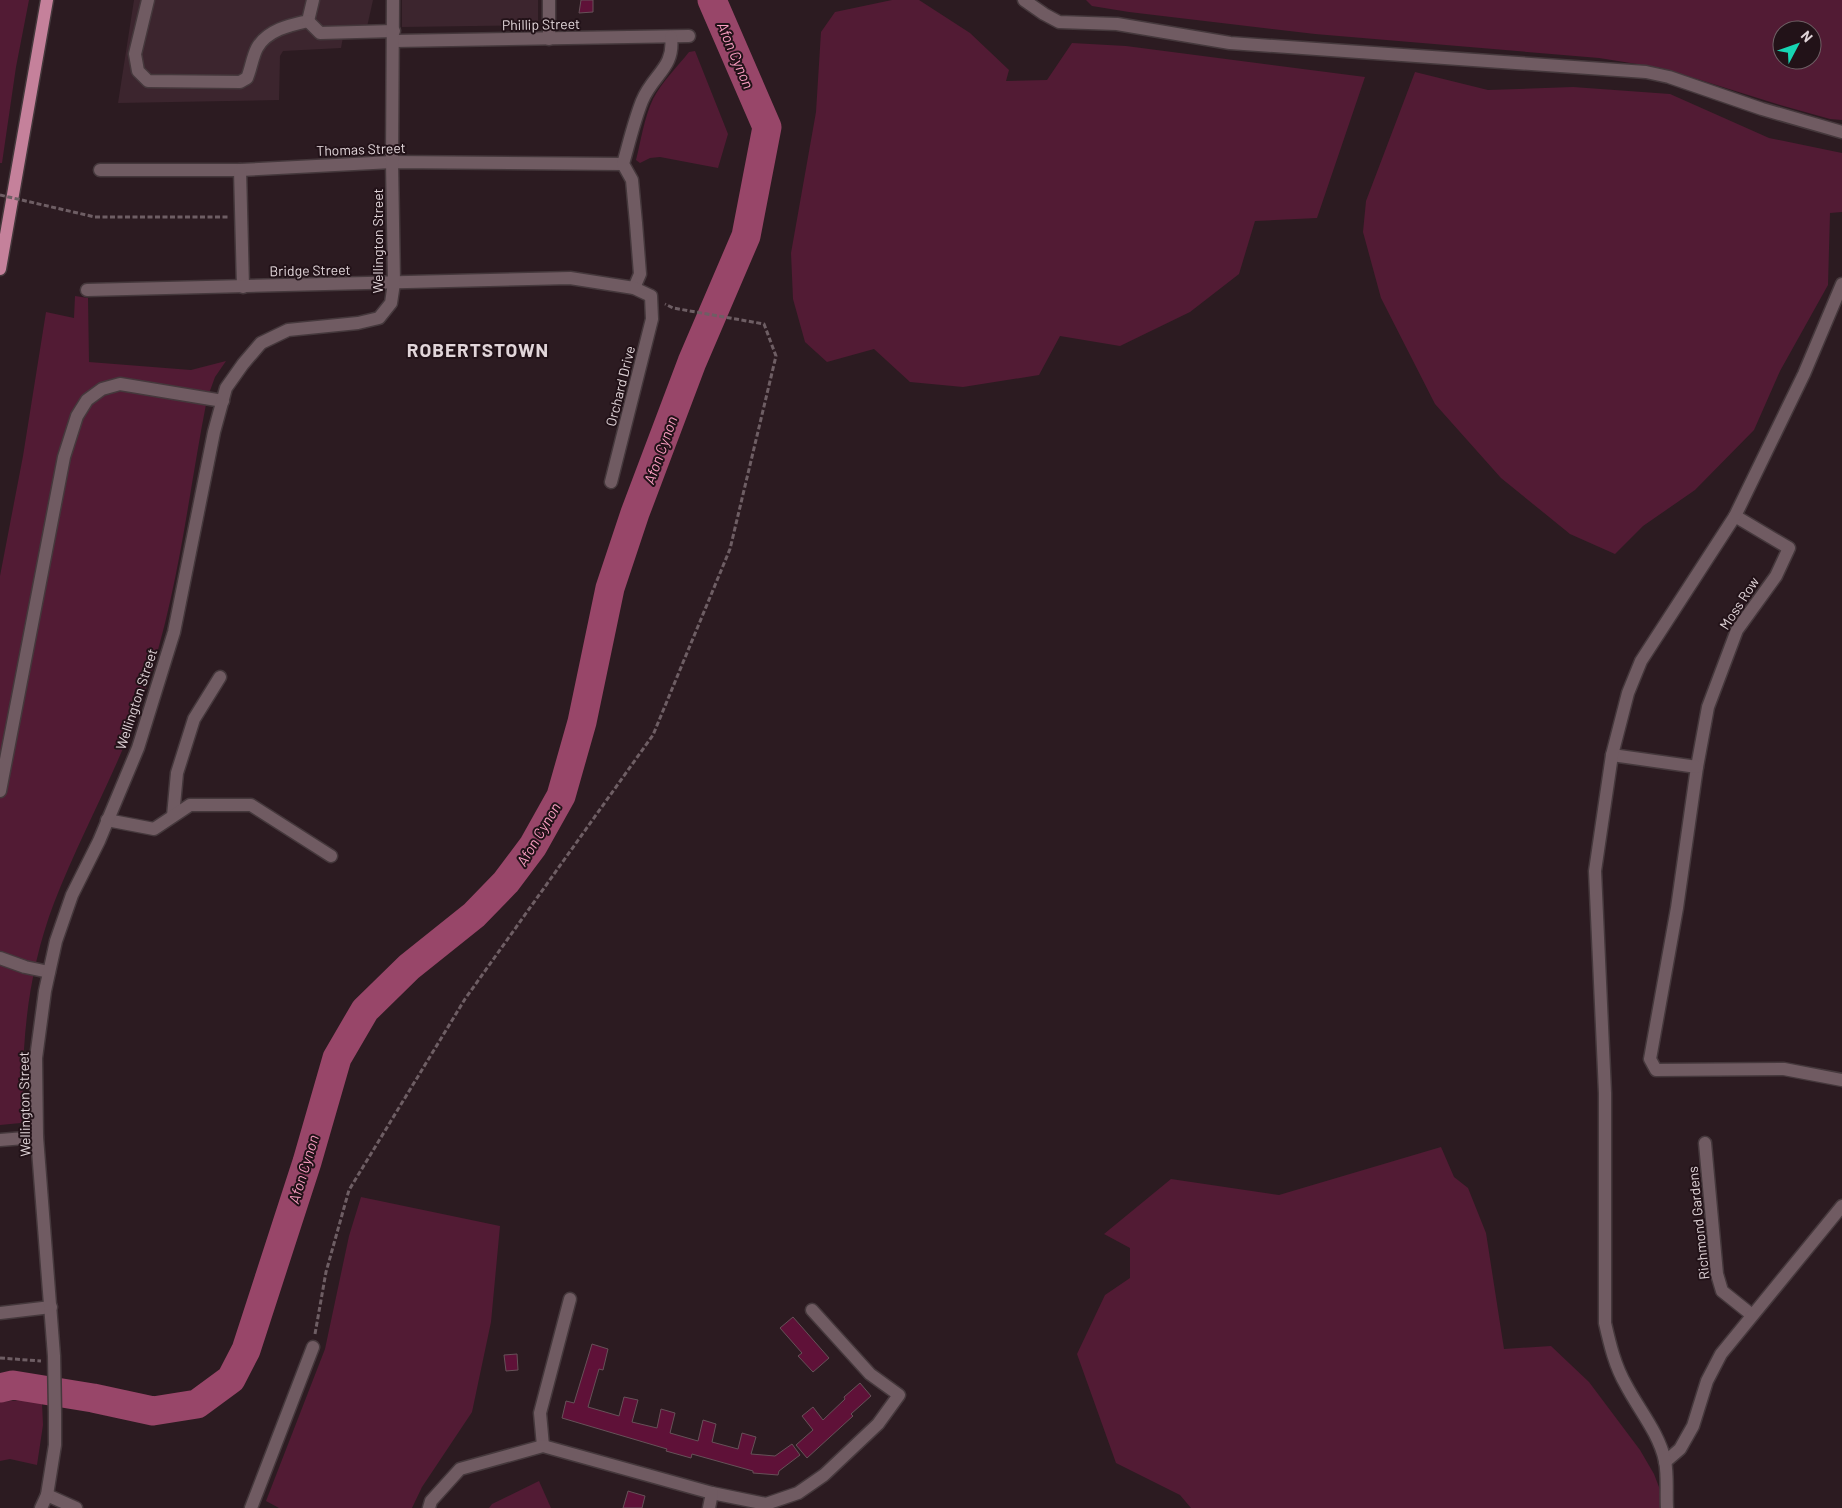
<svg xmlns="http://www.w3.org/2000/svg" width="1842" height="1508" viewBox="0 0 1842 1508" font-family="Barlow,sans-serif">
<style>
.built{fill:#3c252e}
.green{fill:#521b34;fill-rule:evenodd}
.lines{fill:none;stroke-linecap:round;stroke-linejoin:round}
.river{stroke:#984669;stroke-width:29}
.building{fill:#5f1138;stroke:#665158}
.minor-casing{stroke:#45383c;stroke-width:15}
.major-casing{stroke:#45383c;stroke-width:15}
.path{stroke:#6e5e64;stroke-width:3;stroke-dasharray:5 2.5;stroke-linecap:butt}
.minor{stroke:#705b62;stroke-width:12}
.major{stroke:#c5819b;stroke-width:12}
.path-bridge{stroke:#6e5e64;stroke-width:3;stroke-dasharray:5 2.5;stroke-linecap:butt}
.labels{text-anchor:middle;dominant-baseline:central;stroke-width:4;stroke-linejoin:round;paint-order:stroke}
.street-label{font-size:14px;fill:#e1d5d9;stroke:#221218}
.water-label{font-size:15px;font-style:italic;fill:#fa9ec2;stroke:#221218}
.district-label{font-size:19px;font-weight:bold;letter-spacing:1px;fill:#e1d5d9;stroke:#221218}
</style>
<rect width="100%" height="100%" fill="#2c1b21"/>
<g class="built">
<polygon points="134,0 373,0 367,27 345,26 341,48 283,51 280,56 279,100 118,103"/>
<polygon points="402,0 538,0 538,25 402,27"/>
</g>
<g class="green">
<polygon points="0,0 29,0 16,67 2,163 0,163"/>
<polygon points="892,0 919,0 970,33 1009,70 1006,81 1047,80 1072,43 1126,46 1365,77 1317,218 1255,221 1239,274 1190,312 1120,346 1060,336 1039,375 963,387 910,382 874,349 827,362 805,342 793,299 791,253 816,112 821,32 835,12"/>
<path d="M1086,0H1842V120L1830,119L1780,105L1662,68L1599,58L1315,34L1129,12L1092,6ZM1782,30H1812V60H1782Z"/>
<path d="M695,51L728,134L718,168L660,157L650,158L640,163L636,160C641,140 644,118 653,99C662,82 677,67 689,52Z"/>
<polygon points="1415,72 1488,90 1573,87 1670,94 1769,138 1842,153 1842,212 1830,213 1828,285 1780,371 1754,430 1695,490 1643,526 1615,554 1570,534 1501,478 1435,404 1381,298 1363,232 1366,201"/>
<path d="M75,296L88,298L89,362L191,370L226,361L215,377L207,399C188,496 178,597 145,691C121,764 82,831 54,903C28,971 20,1047 24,1119L21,1123L0,1125V576L23,456L46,312L74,318Z"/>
<polygon points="1441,1147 1454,1177 1468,1188 1486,1233 1504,1349 1551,1346 1589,1382 1640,1450 1654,1474 1667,1508 1191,1508 1180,1495 1116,1463 1077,1354 1105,1295 1130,1278 1130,1248 1104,1234 1171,1179 1279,1195"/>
<polygon points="361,1197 500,1226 491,1322 472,1412 422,1487 412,1508 279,1508 266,1501 325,1349 349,1236"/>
<polygon points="21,1400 42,1403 43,1425 37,1465 10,1459 0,1461 0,1402"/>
<polygon points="539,1481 551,1508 489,1508 492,1504"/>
</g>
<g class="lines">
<polyline class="river" points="0,1388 13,1385 93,1398 153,1411 197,1404 231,1379 246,1350 307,1162 337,1058 365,1010 409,967 474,915 506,882 533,846 561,796 582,722 610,588 635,513 692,362 746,236 767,127 712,0"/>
</g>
<g class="building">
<polygon points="581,0 593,0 593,12 579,13"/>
<polygon points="793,1317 829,1358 813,1372 798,1356 802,1353 780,1328"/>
<polygon points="592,1344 608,1349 603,1370 599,1369 588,1407 619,1416 624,1397 638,1400 632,1422 657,1428 661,1409 675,1413 670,1433 698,1441 703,1420 716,1424 712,1442 738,1449 742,1433 756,1437 751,1454 775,1456 792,1444 800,1455 779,1471 778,1475 753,1473 753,1471 692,1454 691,1458 666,1451 667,1449 562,1418 566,1401 574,1403"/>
<polygon points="517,1354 518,1370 506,1371 504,1355"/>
<polygon points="860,1383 871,1396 851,1414 853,1416 807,1458 796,1445 813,1430 802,1416 813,1407 823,1420 845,1399 844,1397"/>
<polygon points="628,1491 645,1496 642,1508 623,1508"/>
</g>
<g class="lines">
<defs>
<g id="minor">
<path d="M148,0L135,54L138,71L148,81L240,82L247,78C251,69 252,58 257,48C267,30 290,25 308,21L313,0"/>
<polyline points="549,0 549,39"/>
<polyline points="1024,0 1044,14 1059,22 1117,24 1230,43 1646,72 1669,77 1762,109 1842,132"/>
<polyline points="308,21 320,33 394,31"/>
<polyline points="394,41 689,36"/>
<polyline points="100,170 240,170 392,162 623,164"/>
<polyline points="240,170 243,287"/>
<path d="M634,288L640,274L636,223L632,180L623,164C629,143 634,121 642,101C653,74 675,68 671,37"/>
<polyline points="87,290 570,278 634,288 651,296 652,319 611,482"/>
<polyline points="1735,516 1789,548 1776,576 1737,630 1708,707 1697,767 1677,908 1650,1059 1656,1070 1784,1069 1842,1080"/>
<polyline points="1612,755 1697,767"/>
<polyline points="0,791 64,457 77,416 87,400 102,389 120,384 223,401"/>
<polyline points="173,816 177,773 194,719 220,677"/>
<polyline points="107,820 154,829 190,805 251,805 331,856"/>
<polyline points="0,958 25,967 49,972"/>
<polyline points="0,1140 37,1137"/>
<polyline points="1705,1143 1717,1274 1722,1291 1752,1315"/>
<polyline points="0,1313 51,1307"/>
<polyline points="543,1446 540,1413 570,1299"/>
<polyline points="1665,1462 1680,1449 1693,1426 1707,1381 1721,1354 1842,1206"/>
<polyline points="47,1495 76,1508"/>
<polyline points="41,1508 47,1495 55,1445 55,1413 54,1356 37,1137 36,1058 45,991 56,941 72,895 99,841 138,748 174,632 214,432 226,388 243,364 261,343 288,330 358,323 379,318 391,303 394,283 392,162 393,0"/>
<polyline points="251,1508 313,1347"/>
<polyline points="429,1508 431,1501 460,1469 543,1446 712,1493 766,1504 798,1493 824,1475 878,1424 899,1395 870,1374 812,1310"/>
<polyline points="709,1508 712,1493"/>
<path d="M1667,1508C1666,1493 1668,1476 1665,1461C1659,1433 1639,1410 1626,1385C1615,1366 1610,1345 1605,1323V1093L1595,871L1612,755L1628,693L1641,661L1735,516L1804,374L1842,284"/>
</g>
<polyline id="major" points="0,269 47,0"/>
</defs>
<use href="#minor" class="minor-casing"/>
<use href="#major" class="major-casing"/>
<g class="path">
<polyline points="95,217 229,217"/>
<polyline points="315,1334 326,1272 349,1190 465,999 653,735 730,549 776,356 764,324 673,308 665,304"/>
<polyline points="0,1358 41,1361"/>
</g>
<use href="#minor" class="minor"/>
<use href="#major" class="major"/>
<polyline class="path-bridge" points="0,195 95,217"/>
</g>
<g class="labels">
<g class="street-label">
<text transform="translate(541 24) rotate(-1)">Phillip Street</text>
<text transform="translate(361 149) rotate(-2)">Thomas Street</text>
<text transform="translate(377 241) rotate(-90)">Wellington Street</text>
<text transform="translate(310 270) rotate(-1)">Bridge Street</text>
<text transform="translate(620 386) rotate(-76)">Orchard Drive</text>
<text transform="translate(1739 603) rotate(-57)">Moss Row</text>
<text transform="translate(136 699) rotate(-72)">Wellington Street</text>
<text transform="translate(24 1104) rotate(-91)">Wellington Street</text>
<text transform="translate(1698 1223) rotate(-96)">Richmond Gardens</text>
</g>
<g class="water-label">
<text transform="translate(736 55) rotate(67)">Afon Cynon</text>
<text transform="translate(660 450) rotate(-70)">Afon Cynon</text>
<text transform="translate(538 834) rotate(-59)">Afon Cynon</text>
<text transform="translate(303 1169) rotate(-73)">Afon Cynon</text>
</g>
<g class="district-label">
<text x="478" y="349">ROBERTSTOWN</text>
</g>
</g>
<g transform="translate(1797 45) rotate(49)"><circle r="24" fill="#221218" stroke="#6e6065"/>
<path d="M0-4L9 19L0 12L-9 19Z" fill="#17d5b3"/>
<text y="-8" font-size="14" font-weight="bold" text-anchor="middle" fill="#e1d5d9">N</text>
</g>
</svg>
